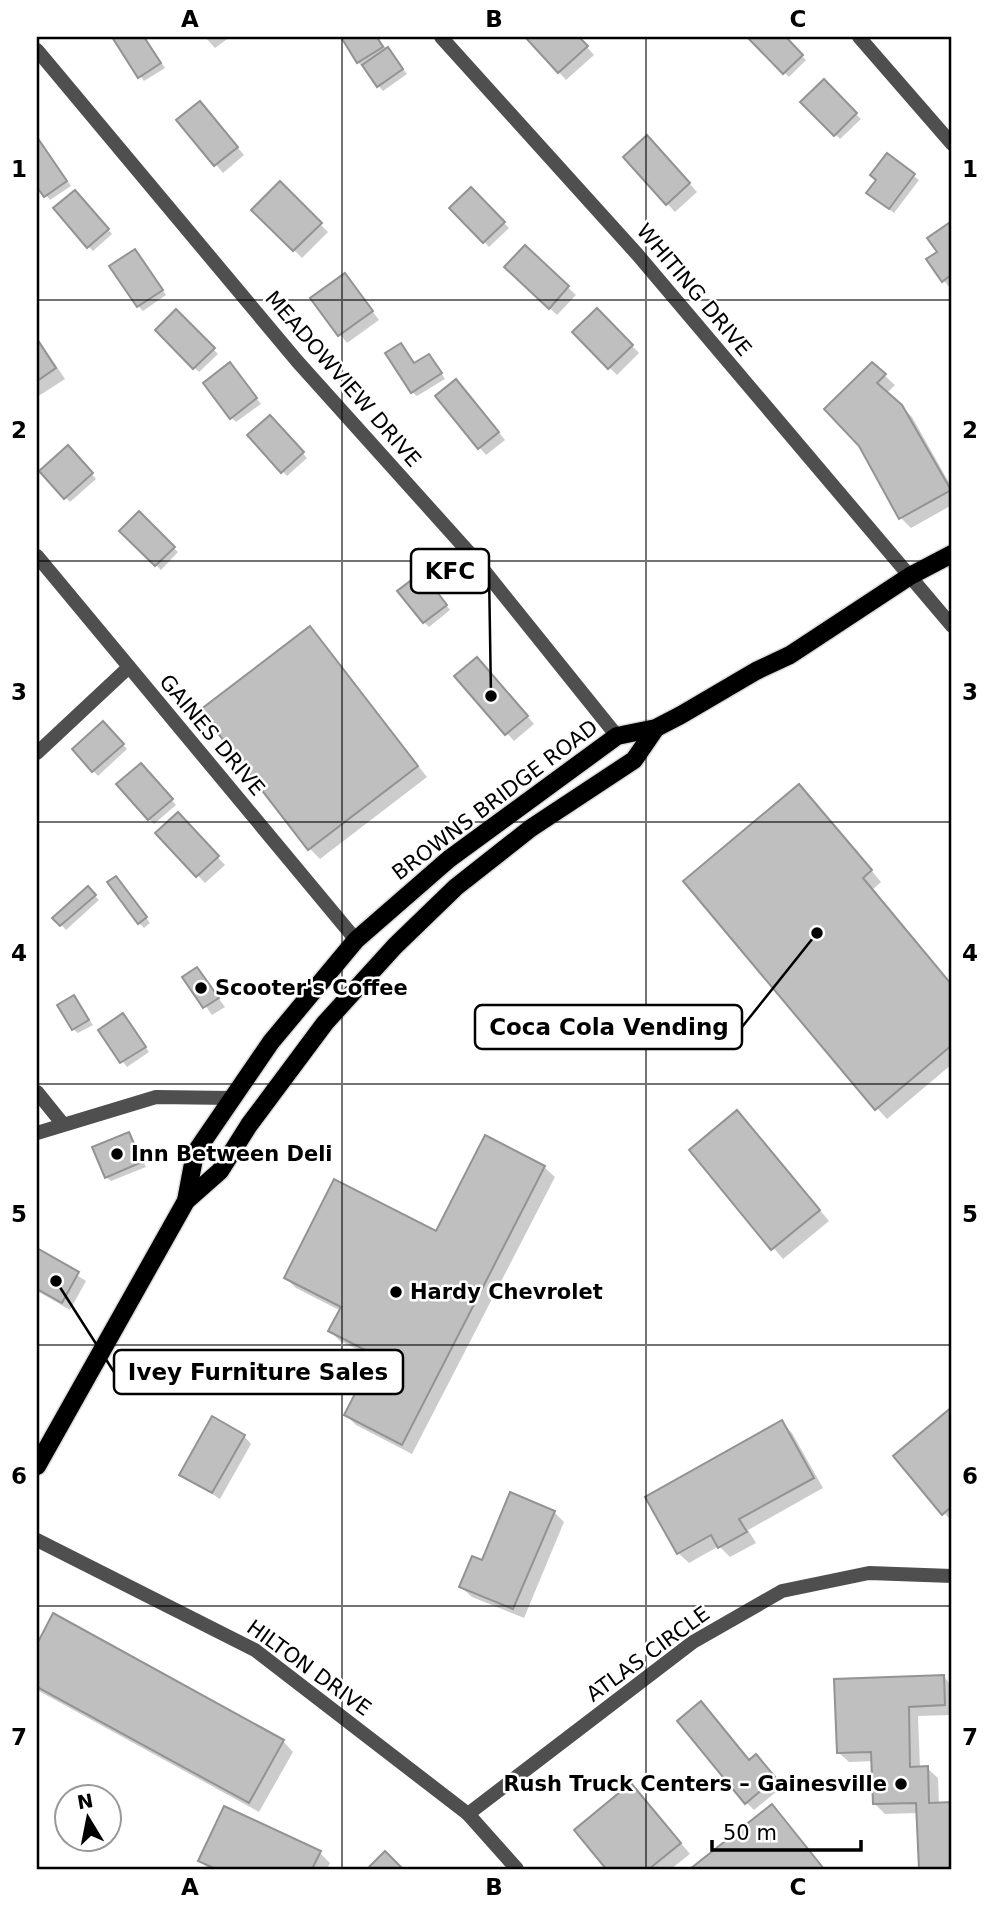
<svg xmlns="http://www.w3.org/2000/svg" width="989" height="1906" viewBox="0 0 989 1906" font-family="'DejaVu Sans',sans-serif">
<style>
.shadow{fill:#0003}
.building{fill:#bfbfbf;stroke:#939393;stroke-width:2}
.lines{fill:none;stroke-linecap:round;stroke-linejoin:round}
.primary-casing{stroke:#dbdbdb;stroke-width:21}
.minor{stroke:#4f4f4f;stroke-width:14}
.primary{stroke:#000;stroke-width:18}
.grid{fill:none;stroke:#000;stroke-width:2;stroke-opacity:0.55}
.poi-dot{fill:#000;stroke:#fff;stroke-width:2.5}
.labels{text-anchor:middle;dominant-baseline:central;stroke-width:5;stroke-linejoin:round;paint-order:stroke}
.street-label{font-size:21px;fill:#000;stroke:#fff}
.poi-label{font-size:21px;font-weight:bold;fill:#000;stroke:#fff;text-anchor:start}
.leader{fill:none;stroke:#000;stroke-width:2.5}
.callout-dot{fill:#000;stroke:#fff;stroke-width:2.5}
.callout{fill:#fff;stroke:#000;stroke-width:2.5}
.callout-label{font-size:23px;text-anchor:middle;font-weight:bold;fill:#000}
.neatline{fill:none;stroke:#000;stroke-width:2.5}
.grid-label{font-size:23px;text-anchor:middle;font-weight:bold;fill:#000}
</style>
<rect width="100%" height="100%" fill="#fff"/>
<g class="shadow">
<polygon points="114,37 144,37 165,68 144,81"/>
<polygon points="205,37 230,37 215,48"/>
<polygon points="377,37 407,74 383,91 358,62 344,38"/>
<polygon points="527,37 578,37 594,55 566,80"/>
<polygon points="749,37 783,37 806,60 789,77"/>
<polygon points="824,81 861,119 840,139 803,102"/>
<polygon points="207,111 244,155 223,173 179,120"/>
<polygon points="37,139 71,186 50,200 37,184"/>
<polygon points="655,145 697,192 675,212 625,158"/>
<polygon points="887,155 919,180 894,213 873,197"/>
<polygon points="280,184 328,232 302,258 254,210"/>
<polygon points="471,190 509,228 489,247 452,208"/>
<polygon points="80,197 112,234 93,251 88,246"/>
<polygon points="952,223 952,287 950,288 943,280 939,252 930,238"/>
<polygon points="525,247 576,295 557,315 506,267"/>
<polygon points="139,256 166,295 143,311 138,306"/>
<polygon points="345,275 379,320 347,343 312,298"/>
<polygon points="597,310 639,353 617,375 574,332"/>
<polygon points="176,312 218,354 199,372 157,330"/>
<polygon points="37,337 65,379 37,397"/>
<polygon points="401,345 415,364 433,360 445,379 417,396 412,392"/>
<polygon points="872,364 895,385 887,393 912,417 952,488 952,505 911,528 901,518"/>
<polygon points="234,369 261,404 236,422 232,418"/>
<polygon points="464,389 505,440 486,455 479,447"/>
<polygon points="270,417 307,458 287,476 250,436"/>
<polygon points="73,452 96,479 70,502 42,471"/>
<polygon points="139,514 178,552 161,570 122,531"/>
<polygon points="426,579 450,610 429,627 424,622"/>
<polygon points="310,628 427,777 320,859 310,849"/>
<polygon points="484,666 534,724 514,741 457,676"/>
<polygon points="103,723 127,749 98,776 74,749"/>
<polygon points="146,770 176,805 154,824 149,819"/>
<polygon points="809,796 881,882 872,890 952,985 952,1064 887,1119 877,1108"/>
<polygon points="178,815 225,865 205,883 158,833"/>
<polygon points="121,883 150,923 144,928 139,923"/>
<polygon points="88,889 99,900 66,930 55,918"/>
<polygon points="197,969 225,1007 212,1015 185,977"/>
<polygon points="74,997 93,1025 78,1033 73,1029"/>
<polygon points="127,1020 149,1052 127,1067 100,1031"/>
<polygon points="737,1112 829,1221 783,1259 691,1150"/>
<polygon points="129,1134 146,1167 111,1181 106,1177"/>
<polygon points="486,1138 544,1167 555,1177 412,1454 356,1425 346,1415 375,1358 340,1341 330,1331 341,1311 296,1288 286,1278 437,1234"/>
<polygon points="37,1250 86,1281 70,1310 37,1291"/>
<polygon points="952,1409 952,1522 896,1456"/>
<polygon points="782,1423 792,1433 823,1488 748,1530 756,1543 730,1557 719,1546 689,1563 678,1553"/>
<polygon points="244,1436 251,1444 220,1499 181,1474"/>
<polygon points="554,1512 564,1522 524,1618 472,1597 461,1587 483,1562"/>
<polygon points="54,1616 283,1741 293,1752 259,1812 37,1690 37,1647"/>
<polygon points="944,1677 952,1686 952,1715 918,1716 920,1768 927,1768 938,1778 939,1805 952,1804 952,1869 920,1869 918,1813 885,1814 875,1804 874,1761 849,1762 838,1752"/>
<polygon points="750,1762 764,1764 782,1787 754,1810 746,1802"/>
<polygon points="641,1795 690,1854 671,1869 608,1869 576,1830"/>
<polygon points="771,1806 824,1869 693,1869"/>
<polygon points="320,1853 330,1863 327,1869 209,1869 200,1861"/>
</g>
<g class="building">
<polygon points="112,37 144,37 161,63 138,78"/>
<polygon points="341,37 377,37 383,47 357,63"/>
<polygon points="525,37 579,37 588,46 558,73"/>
<polygon points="747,37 786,37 803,55 783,74"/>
<polygon points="388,47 403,69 377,87 362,65"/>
<polygon points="824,79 857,113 834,136 800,102"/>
<polygon points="200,101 238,147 214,166 176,120"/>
<polygon points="647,135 690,183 666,205 623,157"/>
<polygon points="37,137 67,181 44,197 37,187"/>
<polygon points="887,153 915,174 889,209 866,193 876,180 870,175"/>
<polygon points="280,181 322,223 293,251 251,210"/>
<polygon points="471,187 505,222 483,243 449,208"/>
<polygon points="75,190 109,229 87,248 53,208"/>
<polygon points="952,221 952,274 942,282 926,259 937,252 927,238"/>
<polygon points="525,245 569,286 549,309 504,267"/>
<polygon points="135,249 163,290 137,307 109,266"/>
<polygon points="345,273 373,311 338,336 310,298"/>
<polygon points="597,308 633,345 608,369 572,332"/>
<polygon points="176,309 215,348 193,369 155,330"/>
<polygon points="37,339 56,368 37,381"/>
<polygon points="401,343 414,363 429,354 442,373 411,393 385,353"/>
<polygon points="230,362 257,398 230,419 203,383"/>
<polygon points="872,362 886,374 877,383 902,405 951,490 899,519 859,446 824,409"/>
<polygon points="456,379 499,432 478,449 435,396"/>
<polygon points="270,415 304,452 281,473 247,435"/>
<polygon points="68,445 93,473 64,499 39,471"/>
<polygon points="139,511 175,547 155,566 119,531"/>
<polygon points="422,572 447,605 423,623 397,591"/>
<polygon points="310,626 418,766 308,850 200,710"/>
<polygon points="477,657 528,716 505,735 454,676"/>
<polygon points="103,721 124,744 92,772 72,749"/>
<polygon points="141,763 173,799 148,820 116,784"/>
<polygon points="799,784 872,870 863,878 952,985 952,1045 875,1110 683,881"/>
<polygon points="178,812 219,856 196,877 155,833"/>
<polygon points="116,876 147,917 138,924 107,882"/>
<polygon points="88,886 96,895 60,926 52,918"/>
<polygon points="197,967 219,998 203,1008 182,977"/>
<polygon points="74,995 89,1020 72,1030 57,1005"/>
<polygon points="123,1013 146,1047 120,1063 98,1030"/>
<polygon points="737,1110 820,1210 771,1250 689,1150"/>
<polygon points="129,1132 142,1162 105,1178 92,1147"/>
<polygon points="485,1135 545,1166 402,1445 344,1415 375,1355 328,1331 341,1307 284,1278 334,1179 436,1231"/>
<polygon points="37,1248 79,1272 62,1303 37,1289"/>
<polygon points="952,1407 952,1506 942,1515 893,1456"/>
<polygon points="212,1416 245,1435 212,1493 179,1475"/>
<polygon points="782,1420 814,1478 739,1519 747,1532 718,1548 711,1535 677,1554 645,1497"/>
<polygon points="510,1492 555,1511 513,1609 459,1587 472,1556 482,1560"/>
<polygon points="53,1613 284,1740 249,1803 37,1687 37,1644"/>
<polygon points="944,1675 945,1705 909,1707 910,1767 928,1766 929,1803 952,1802 952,1869 919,1869 916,1803 873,1804 871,1752 837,1753 834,1679"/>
<polygon points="701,1701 749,1760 756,1754 776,1778 745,1804 677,1721"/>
<polygon points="631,1783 681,1843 649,1869 606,1869 574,1830"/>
<polygon points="772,1804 824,1869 690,1869"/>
<polygon points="224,1806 321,1851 312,1869 216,1869 198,1861"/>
<polygon points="385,1851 403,1869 367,1869"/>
</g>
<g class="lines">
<defs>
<g id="primary">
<polyline points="186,1201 195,1153 271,1042 356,940 449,859 617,736 656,728 681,715 756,671 790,655 910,576 952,554"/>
<polyline points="37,1466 186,1201 220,1171 249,1125 325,1023 395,946 456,887 531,828 634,760 656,728"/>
</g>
</defs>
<use href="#primary" class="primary-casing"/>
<g class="minor">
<polyline points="441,37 637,254 952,626"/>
<polyline points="859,37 952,144"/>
<polyline points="37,50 297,361 474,558 617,736"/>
<polyline points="37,556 356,940"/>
<polyline points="37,753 129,667"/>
<polyline points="37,1092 62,1123"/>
<polyline points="37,1133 156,1097 232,1098"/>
<polyline points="37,1540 255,1650 468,1814 517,1869"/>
<polyline points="468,1814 693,1642 782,1591 869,1573 952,1576"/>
</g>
<use href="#primary" class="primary"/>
</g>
<path class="grid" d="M342,37V1869M646,37V1869M37,300H952M37,561H952M37,822H952M37,1084H952M37,1345H952M37,1606H952"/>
<g class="poi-dot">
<circle cx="201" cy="988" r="7"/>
<circle cx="117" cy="1154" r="7"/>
<circle cx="396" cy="1292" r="7"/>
<circle cx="901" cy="1784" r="7"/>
</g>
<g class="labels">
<g class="street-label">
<text transform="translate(694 290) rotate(50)">WHITING DRIVE</text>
<text transform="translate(343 379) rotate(49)">MEADOWVIEW DRIVE</text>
<text transform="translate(212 735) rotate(50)">GAINES DRIVE</text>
<text transform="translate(495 800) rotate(-37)">BROWNS BRIDGE ROAD</text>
<text transform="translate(648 1654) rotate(-36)">ATLAS CIRCLE</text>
<text transform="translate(309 1668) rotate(36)">HILTON DRIVE</text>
</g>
<g class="poi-label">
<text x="215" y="988">Scooter's Coffee</text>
<text x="131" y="1154">Inn Between Deli</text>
<text x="410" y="1292">Hardy Chevrolet</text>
<text x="887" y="1784" text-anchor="end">Rush Truck Centers – Gainesville</text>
</g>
</g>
<path class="leader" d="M491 696L489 571M817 933L742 1027M56 1281L114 1372"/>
<g class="callout-dot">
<circle cx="491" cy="696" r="7"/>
<circle cx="817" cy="933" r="7"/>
<circle cx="56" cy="1281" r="7"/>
</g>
<g class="callout">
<rect x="411" y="549" width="78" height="44" rx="7"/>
<rect x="475" y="1005" width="267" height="44" rx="7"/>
<rect x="114" y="1350" width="289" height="44" rx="7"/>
</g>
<g class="callout-label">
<text x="450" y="579">KFC</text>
<text x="609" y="1035">Coca Cola Vending</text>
<text x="258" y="1380">Ivey Furniture Sales</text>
</g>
<rect width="989" height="1906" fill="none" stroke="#ffffff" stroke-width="77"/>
<g transform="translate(88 1818) rotate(350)"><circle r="33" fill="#ffffff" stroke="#999999" stroke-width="2"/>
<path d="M0-5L12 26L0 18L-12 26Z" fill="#000000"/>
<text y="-10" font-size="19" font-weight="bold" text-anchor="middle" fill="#000000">N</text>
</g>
<path d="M712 1840v10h149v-10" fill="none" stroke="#000000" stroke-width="3.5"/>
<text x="723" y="1840" font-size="21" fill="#000000" stroke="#ffffff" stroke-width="5" paint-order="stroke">50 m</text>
<rect x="38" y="38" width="912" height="1830" class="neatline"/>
<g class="grid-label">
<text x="190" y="27">A</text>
<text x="494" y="27">B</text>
<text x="798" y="27">C</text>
<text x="19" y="177">1</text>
<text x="970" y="177">1</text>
<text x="19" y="438">2</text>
<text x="970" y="438">2</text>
<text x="19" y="700">3</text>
<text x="970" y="700">3</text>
<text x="19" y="961">4</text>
<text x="970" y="961">4</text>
<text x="19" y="1222">5</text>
<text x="970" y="1222">5</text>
<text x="19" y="1484">6</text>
<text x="970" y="1484">6</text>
<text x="19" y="1745">7</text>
<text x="970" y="1745">7</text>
<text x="190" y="1895">A</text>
<text x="494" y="1895">B</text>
<text x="798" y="1895">C</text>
</g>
</svg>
